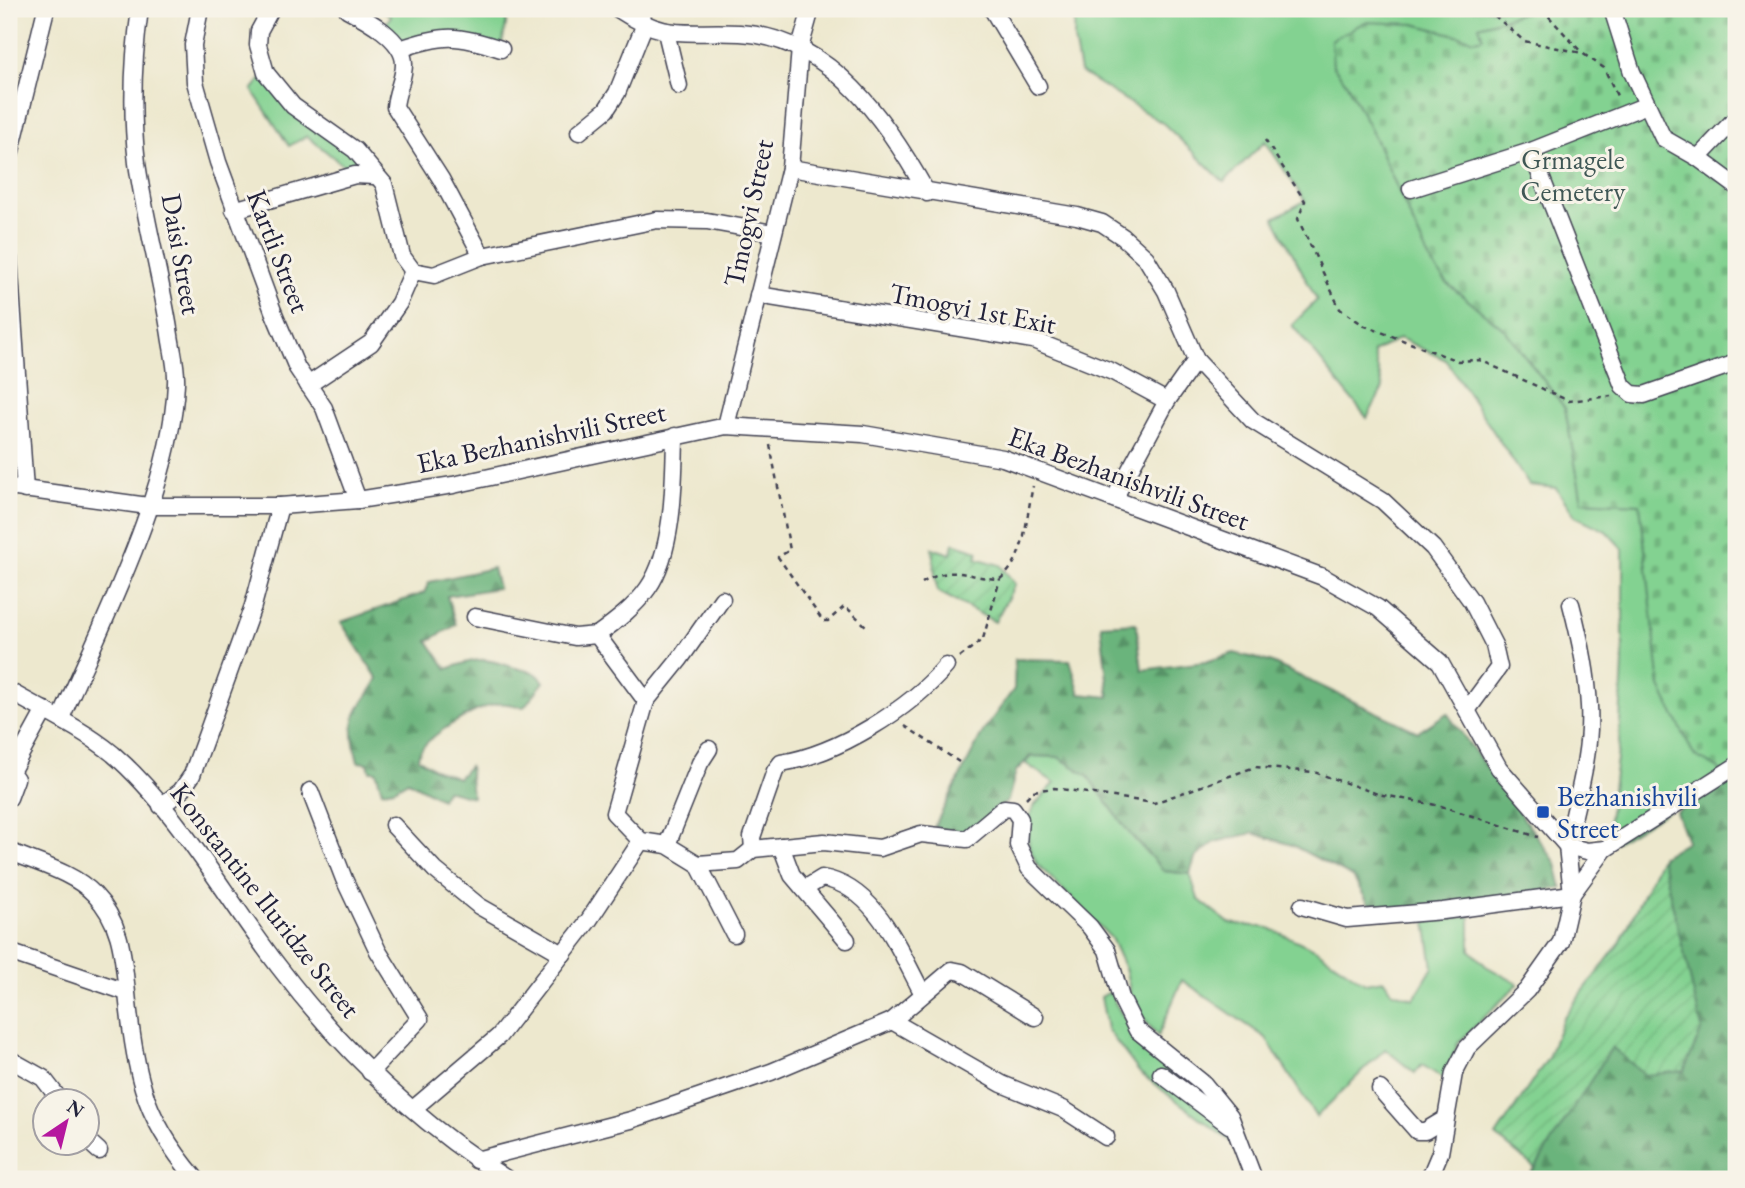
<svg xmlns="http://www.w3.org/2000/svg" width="1745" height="1188" viewBox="0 0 1745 1188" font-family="'EB Garamond',serif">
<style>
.grass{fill:#83d291;stroke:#527a66;stroke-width:2}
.forest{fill:url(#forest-firs);stroke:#466b5b;stroke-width:2}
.cemetery{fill:url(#cemetery-stones);stroke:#527a66;stroke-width:2}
.garden{fill:url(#garden-furrows);stroke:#527a66;stroke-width:2}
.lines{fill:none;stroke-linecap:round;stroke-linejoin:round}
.minor-casing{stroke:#404051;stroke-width:19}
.path{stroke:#404051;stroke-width:2.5;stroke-dasharray:5 5;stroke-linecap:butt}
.minor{stroke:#fff;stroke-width:16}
.transit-dot{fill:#1a4fb4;stroke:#f7f3e8;stroke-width:2.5}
.labels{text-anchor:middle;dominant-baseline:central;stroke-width:6;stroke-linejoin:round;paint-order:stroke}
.park-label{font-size:28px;fill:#3f5755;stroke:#f7f3e8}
.street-label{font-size:28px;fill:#22223b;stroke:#f7f3e8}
.transit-label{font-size:28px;fill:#164399;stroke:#f7f3e8;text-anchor:start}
</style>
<defs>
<pattern id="forest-firs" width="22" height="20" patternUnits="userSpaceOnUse" patternTransform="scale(1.75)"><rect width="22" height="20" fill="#6ab47b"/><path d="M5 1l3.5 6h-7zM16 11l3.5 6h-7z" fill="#579266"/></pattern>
<pattern id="cemetery-stones" width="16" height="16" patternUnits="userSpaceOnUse" patternTransform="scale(1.75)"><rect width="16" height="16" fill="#83d291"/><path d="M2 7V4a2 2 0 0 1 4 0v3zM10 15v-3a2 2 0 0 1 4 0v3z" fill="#71b47e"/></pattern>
<pattern id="garden-furrows" width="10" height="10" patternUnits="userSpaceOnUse" patternTransform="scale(1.75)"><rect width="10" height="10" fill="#83d291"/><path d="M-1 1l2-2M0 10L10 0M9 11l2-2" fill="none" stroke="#71b47e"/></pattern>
</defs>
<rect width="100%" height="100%" fill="#f7f3e8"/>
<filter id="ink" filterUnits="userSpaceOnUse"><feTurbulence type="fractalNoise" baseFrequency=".0143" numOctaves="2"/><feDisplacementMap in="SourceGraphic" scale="14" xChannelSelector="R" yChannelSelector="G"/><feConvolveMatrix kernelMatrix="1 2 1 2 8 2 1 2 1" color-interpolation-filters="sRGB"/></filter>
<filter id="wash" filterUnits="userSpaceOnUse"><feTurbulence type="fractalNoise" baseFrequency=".00686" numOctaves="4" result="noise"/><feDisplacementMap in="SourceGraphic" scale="28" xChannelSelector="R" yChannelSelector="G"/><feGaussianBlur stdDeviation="1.57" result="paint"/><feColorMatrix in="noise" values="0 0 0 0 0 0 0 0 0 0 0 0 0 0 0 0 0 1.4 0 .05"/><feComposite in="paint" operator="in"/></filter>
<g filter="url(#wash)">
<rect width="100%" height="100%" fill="#ede8ce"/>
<g class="grass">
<polygon points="381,9 509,9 501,49 467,37 400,49 381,30 391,16"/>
<polygon points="1075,9 1536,9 1479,26 1484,39 1475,40 1414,24 1333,66 1346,82 1374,136 1431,263 1448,284 1505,330 1565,408 1582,501 1640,504 1728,774 1605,849 1619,743 1623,662 1623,549 1606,531 1575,516 1556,488 1529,485 1446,360 1400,338 1373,352 1383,388 1367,418 1292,325 1317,300 1274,218 1305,201 1265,141 1224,182 1164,124 1080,72 1074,40"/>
<polygon points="266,73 366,163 355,175 307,136 289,146 252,90"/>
<polygon points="1032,756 1058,757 1087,775 1131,835 1164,871 1190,874 1198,899 1229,923 1269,928 1315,949 1365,983 1384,980 1391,991 1414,999 1433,967 1426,921 1470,916 1470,950 1486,966 1518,984 1458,1043 1444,1079 1422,1065 1415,1073 1385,1049 1316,1117 1266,1038 1182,980 1158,1036 1133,1006 1126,971 1111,938 1037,864 1029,847 1027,824 1034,806 1055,783 1025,763"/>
<path d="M1110,992C1132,1042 1162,1051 1199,1087C1216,1102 1227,1128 1238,1147L1140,1073L1107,1029L1101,997Z"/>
</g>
<g class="forest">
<path d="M493,568L498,588L447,596L456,625L428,641L447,669C481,656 483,658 516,668C530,672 536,670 544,682L524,707C515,706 504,702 496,704C477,707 419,739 418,758L434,769L458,778L469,766L472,797L446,790L441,799L408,781L394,789L382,791L376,771H370L368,763L358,762C346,716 355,716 378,679L341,622L424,593L429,582Z"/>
<polygon points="1136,623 1142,670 1205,662 1234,653 1270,662 1418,732 1447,713 1556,863 1562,888 1431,907 1373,911 1353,877 1292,845 1253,833 1215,842 1195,858 1190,874 1164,871 1131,835 1087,775 1058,757 1031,756 1016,771 1008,800 966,836 934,827 984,730 1014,689 1015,659 1070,660 1080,694 1109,697 1101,625"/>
<polygon points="1736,774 1736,1179 1527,1179 1612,1047 1645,1075 1702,1029 1661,857 1687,841 1676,812"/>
</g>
<polygon class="cemetery" points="1536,9 1736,9 1736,766 1728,774 1694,755 1660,687 1640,504 1582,501 1565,408 1505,330 1448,284 1431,263 1374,136 1346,82 1333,66 1331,40 1365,22 1414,24 1475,40 1483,38 1479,26"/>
<g class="garden">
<polygon points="953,543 978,551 976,558 1000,565 1015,584 995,622 937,591 932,548 951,554"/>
<polygon points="1661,857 1702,1029 1684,1071 1645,1075 1612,1047 1535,1168 1496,1136 1548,1058 1563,1018 1621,941"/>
</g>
</g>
<g filter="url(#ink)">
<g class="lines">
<defs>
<g id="minor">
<polyline points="200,9 193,45 195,82 218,162 273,311 297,368 324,408 358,500"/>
<polyline points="271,9 259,31 258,45 266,73 293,106 355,150 384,184 402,256 413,271 434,275 482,256 657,220 707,221 773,233"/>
<path d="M347,9C366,19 404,39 404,64C404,79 396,92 395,107L441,179L482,256"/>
<path d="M618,9C668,42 685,30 740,33C831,38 887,121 927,193"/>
<polyline points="992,9 1038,86"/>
<polyline points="1612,9 1632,72 1663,138 1698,158 1736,186"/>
<polyline points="666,32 679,86"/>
<path d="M400,49C443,34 457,34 501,49"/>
<polyline points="579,132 606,110 617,93 644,26 641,9"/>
<polyline points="1531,151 1623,386 1632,394 1644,395 1736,363"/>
<polyline points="1698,158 1736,118"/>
<polyline points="9,159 46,9"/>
<polyline points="790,168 1077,216 1102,223 1123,237 1146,258 1166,291 1196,360 1253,421 1383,501 1433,548 1472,602 1494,645 1499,667 1468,709"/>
<polyline points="1411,189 1531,151 1647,105"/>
<polyline points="234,210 355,175 374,176"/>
<polyline points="9,258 25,490"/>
<polyline points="758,295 1033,340 1113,372 1167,401"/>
<polyline points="308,385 371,343 399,303 413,271"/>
<polyline points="726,426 790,168 800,48 811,9"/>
<polyline points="9,487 148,506 280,506 358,500 453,485 726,426 863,434 1003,458 1323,577 1378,608 1440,662 1499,768 1567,846 1572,894 1561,942 1527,990 1467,1048 1454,1073 1440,1153 1429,1179"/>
<polyline points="1114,499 1167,401 1196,360"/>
<polyline points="475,617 575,637 597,635 646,701 614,813 641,841 667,845 698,864 734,934"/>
<path d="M597,635C615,622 635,607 648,588C674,551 674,481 675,436"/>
<path d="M9,691C44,711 81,728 113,754C177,809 227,900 279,967C342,1050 419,1124 507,1179"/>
<polyline points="646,701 680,659 722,599"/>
<path d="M61,718C103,621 172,488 176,383C177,367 172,350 170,335C161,277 145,220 137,163C131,112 133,58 140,9"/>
<polyline points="310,791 344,879 378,951 420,1019 370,1072"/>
<polyline points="9,798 16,779 11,772 45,710"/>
<polyline points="161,806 181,791 192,775 253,606 280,506"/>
<polyline points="393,825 435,870 479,906 563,954"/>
<polyline points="667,845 700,763 709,749"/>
<polyline points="781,846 792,875 847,940"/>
<path d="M1567,846C1576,802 1592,752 1589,706C1587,671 1580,638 1571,604"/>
<polyline points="1567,846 1587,851 1605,849"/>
<path d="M753,849L752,837L775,771L781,763C837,754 910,709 946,666"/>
<path d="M9,851C36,863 73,872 94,894C122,923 123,956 127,993C130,1024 134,1058 143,1088C153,1123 173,1152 196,1179"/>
<polyline points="698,864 738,861 753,849 824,842 880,848 921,834 967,839 1004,808 1013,809 1020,819 1018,845 1029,868 1090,927 1107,950 1121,998 1137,1030 1204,1084 1230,1116 1254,1179"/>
<path d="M804,889L822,878C876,887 899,950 923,994"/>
<polyline points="1302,906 1347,919 1443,911 1572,894 1605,849 1736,766"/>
<polyline points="9,952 126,992"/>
<polyline points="892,1021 1002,1084 1063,1109 1106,1137"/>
<polyline points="9,1059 43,1078 60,1100"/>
<polyline points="1161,1074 1229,1125"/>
<polyline points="1380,1089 1417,1131 1425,1131 1445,1119"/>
<polyline points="413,1109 499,1036 589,920 641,841"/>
<polyline points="88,1141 99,1151"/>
<polyline points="476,1160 631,1120 771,1072 892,1021 952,970 962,972 1035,1017"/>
</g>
</defs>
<use href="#minor" class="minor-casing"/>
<g class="path">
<polyline points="1487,9 1524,41 1582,53 1604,68 1618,98"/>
<polyline points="1542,9 1582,53"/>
<polyline points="1265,140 1305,201 1298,219 1340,309 1365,326 1458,361 1480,360 1569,401 1611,396"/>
<polyline points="770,445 790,550 778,557 823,621 828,621 845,606 869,629"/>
<path d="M922,583C955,563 966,578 1000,579C1026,560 1026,516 1033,486"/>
<polyline points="960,657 983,639 1000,579"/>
<polyline points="905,726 959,762"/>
<polyline points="1026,798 1033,791 1054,788 1154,803 1255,767 1314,772 1378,794 1441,806 1538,837"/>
</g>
<use href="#minor" class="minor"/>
</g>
</g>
<rect class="transit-dot" x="1536" y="805" width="14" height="14" rx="3.5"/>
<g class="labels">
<g class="park-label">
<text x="1573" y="159">Grmagele<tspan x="1573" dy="32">Cemetery</tspan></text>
</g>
<g class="street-label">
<text transform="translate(748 213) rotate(-78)">Tmogvi Street</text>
<text transform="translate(279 251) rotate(69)">Kartli Street</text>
<text transform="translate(182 254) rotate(80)">Daisi Street</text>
<text transform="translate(973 308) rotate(11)">Tmogvi 1st Exit</text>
<text transform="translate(541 437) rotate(-12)">Eka Bezhanishvili Street</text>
<text transform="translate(1129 478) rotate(20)">Eka Bezhanishvili Street</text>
<text transform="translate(266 900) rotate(52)">Konstantine Iluridze Street</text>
</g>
<g class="transit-label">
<text x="1557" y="796">Bezhanishvili<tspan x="1557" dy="32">Street</tspan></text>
</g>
</g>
<rect width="1745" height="1188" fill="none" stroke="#f7f3e8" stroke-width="35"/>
<g transform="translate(66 1122) rotate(35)"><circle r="33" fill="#f7f3e8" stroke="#a29fa3" stroke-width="2"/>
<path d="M0-5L12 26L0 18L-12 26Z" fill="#b5179e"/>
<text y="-10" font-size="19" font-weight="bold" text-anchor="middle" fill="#22223b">N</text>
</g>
</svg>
